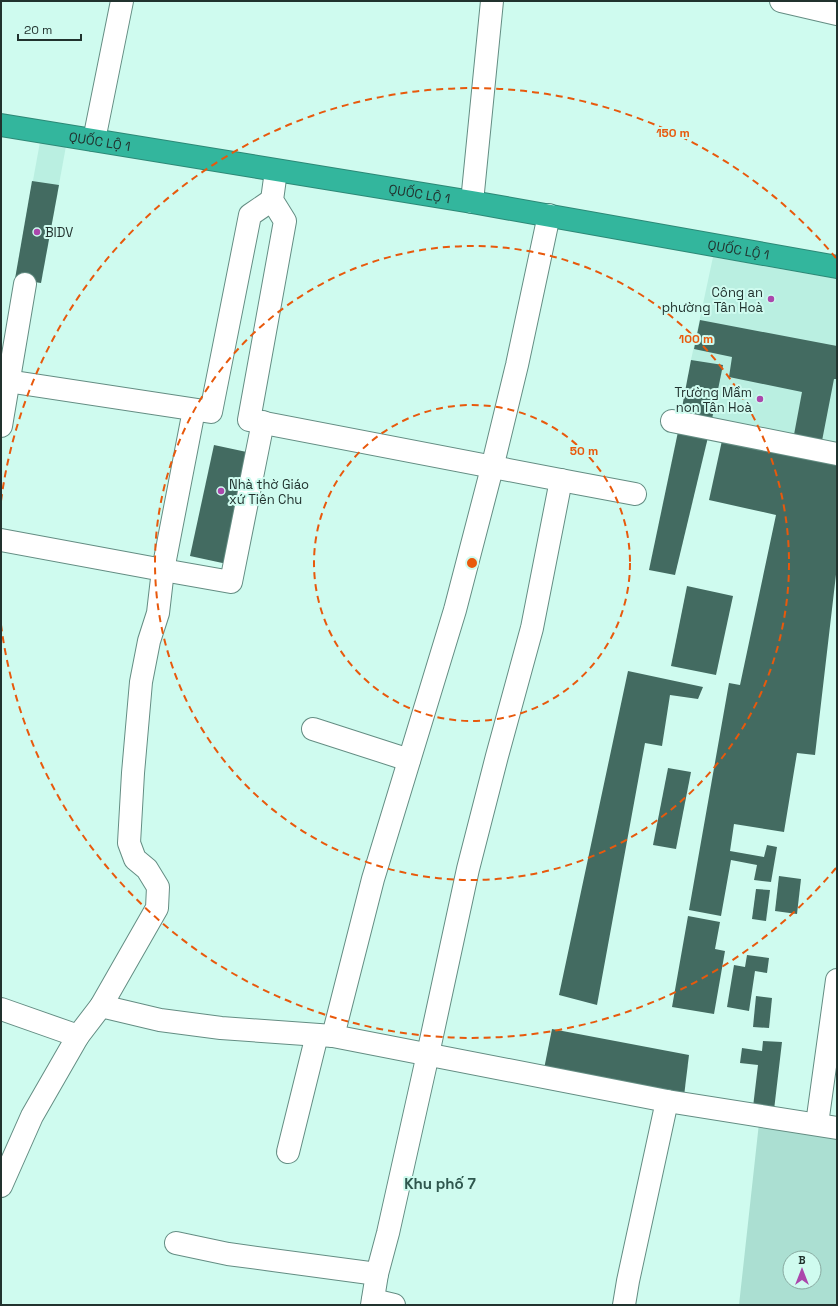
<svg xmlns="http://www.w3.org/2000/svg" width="838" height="1306" viewBox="0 0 838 1306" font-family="'Space Grotesk',sans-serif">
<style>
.built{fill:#baefe1}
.green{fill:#abdfd2;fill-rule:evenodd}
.building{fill:#436b61}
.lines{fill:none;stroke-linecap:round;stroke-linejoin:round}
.minor-casing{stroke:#648d83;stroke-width:24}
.highway-casing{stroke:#2d8876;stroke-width:24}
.minor{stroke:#fff;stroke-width:22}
.highway{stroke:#33b69d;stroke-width:22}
.ring{fill:none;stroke:#e8590c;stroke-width:2;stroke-dasharray:7 5}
.poi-dot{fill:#ab47ac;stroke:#cffbef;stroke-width:1.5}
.labels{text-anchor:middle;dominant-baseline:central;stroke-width:4;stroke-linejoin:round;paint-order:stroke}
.street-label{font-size:13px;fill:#21322e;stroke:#cffbef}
.poi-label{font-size:13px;fill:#21322e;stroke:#cffbef;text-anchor:start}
.quarter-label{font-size:15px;font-weight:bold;fill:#2f574e;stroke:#cffbef}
.centre{fill:#e8590c;stroke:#cffbef;stroke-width:2}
.ring-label{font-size:12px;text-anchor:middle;font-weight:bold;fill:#e8590c;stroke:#cffbef;stroke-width:4;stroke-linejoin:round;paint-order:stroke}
</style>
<rect width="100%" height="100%" fill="#cffbef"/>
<g class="built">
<polygon points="40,142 66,146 41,283 15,279"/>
<polygon points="713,257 837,279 837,449 711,424 691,360"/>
</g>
<path class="green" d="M759,1123L837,1135V1305H739ZM790,1258H814V1282H790Z"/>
<g class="building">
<polygon points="32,181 59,185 41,283 15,279"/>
<polygon points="700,320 837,346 837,379 834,379 821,446 793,440 802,392 729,377 732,357 694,349"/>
<polygon points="691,360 723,365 711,424 680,418"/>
<polygon points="679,427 709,433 675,575 649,570"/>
<polygon points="723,436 837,458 837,566 815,755 797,753 784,832 734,824 730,851 764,857 767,845 777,847 771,882 754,880 757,865 731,860 721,916 689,910 729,683 740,685 776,515 709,500"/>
<polygon points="214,445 265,456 241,567 190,556"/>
<polygon points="687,586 733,596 716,675 671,666"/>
<polygon points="628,671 703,687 698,699 670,695 662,746 645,743 597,1005 559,995"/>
<polygon points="668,768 691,772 676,849 653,845"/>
<polygon points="779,876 801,879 797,914 775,911"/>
<polygon points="756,889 770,890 766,921 752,919"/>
<polygon points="688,916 720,922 715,949 725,951 714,1014 672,1007"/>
<polygon points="747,955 769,958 767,973 755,971 749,1011 727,1007 734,965 745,967"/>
<polygon points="756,996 772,998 769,1028 753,1027"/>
<polygon points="552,1029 689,1055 684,1096 544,1069"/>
<polygon points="763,1041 782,1042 774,1110 753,1107 758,1065 740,1063 742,1048 762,1051"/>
</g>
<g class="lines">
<defs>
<g id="minor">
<polyline points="781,1 837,14"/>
<polyline points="94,140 122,1"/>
<path d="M276,171L272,200L285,221L249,420C377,445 506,470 635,494"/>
<polyline points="472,202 492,1"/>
<polyline points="1,380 211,412 250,215 272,200"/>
<polyline points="194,410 163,570 231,582 263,422"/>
<polyline points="672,421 837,454"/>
<polyline points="1,426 25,284"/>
<polyline points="1,540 163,570 158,613 149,641 141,682 133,773 129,843 135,859 147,869 158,887 157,908 101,1006 78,1036 32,1116 1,1186"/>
<polyline points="313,729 409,760"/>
<polyline points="101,1006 160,1020 221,1028 333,1036 667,1101 837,1128"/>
<polyline points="1,1009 78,1036"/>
<polyline points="333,1036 373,879 455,610 492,468 517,365 549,215"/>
<polyline points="817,1124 837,980"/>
<polyline points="288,1152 317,1035"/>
<polyline points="176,1243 228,1254 377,1274"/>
<polyline points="373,1300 394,1305"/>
<polyline points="372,1305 377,1274 388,1233 428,1054 468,869 497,756 532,628 561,480"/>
<polyline points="624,1305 628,1281 667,1101"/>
</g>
<g id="highway">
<path id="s1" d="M1,125L472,202L837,267"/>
</g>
</defs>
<use href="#minor" class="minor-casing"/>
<use href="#highway" class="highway-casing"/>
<use href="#minor" class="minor"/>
<use href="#highway" class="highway"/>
</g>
<g class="ring">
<circle cx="472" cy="563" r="158"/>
<circle cx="472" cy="563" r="317"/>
<path d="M836 868A475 475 0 0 1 1 625M1 501A475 475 0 0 1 836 258"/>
</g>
<g class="poi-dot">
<circle cx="37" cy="232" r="4"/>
<circle cx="771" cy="299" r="4"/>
<circle cx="760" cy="399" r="4"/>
<circle cx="221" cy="491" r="4"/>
</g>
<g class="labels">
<g class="street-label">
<text stroke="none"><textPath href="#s1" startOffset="100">QUỐC LỘ 1</textPath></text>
<text stroke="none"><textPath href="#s1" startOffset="424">QUỐC LỘ 1</textPath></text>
<text stroke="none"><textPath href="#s1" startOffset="748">QUỐC LỘ 1</textPath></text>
</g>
<g class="poi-label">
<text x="45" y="232">BIDV</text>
<text x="763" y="292" text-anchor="end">Công an<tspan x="763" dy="15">phường Tân Hoà</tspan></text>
<text x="752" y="392" text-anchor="end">Trường Mầm<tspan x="752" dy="15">non Tân Hoà</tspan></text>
<text x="229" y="484">Nhà thờ Giáo<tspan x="229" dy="15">xứ Tiên Chu</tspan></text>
</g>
<g class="quarter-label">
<text x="440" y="1183">Khu phố 7</text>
</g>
</g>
<circle cx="472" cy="563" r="6" class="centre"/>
<g class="ring-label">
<text x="673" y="137">150 m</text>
<text x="696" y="343">100 m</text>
<text x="584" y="455">50 m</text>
</g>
<rect width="838" height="1306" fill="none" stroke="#21322e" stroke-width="4"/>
<g transform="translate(802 1270)"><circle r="19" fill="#cffbef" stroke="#89aba2"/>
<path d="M0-3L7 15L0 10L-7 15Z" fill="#ab47ac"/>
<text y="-6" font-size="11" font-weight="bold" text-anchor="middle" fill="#21322e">B</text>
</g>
<path d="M18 34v6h63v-6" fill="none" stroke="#21322e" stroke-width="2"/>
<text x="24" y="34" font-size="12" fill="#21322e" stroke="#cffbef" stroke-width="3" paint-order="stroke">20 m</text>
</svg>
